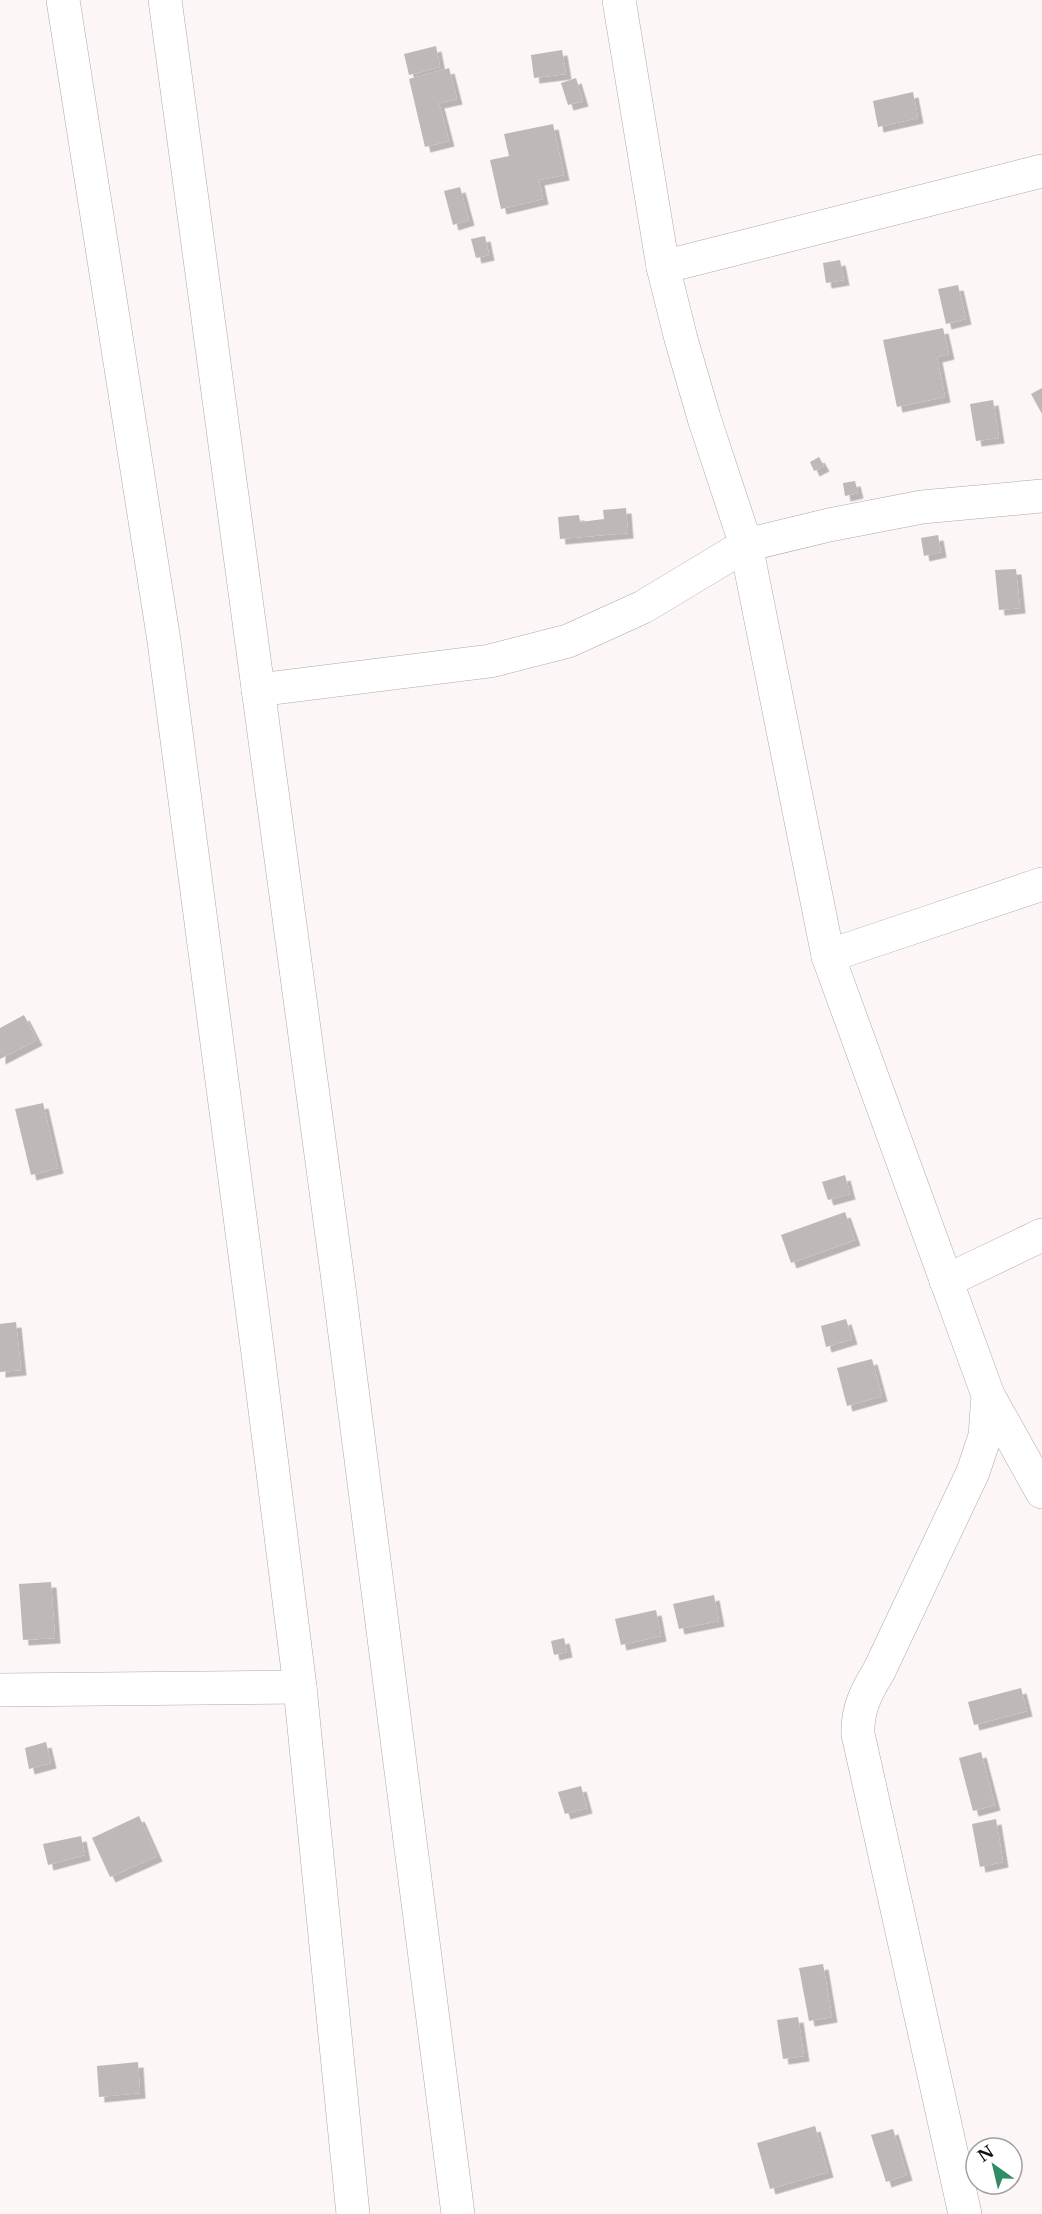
<svg xmlns="http://www.w3.org/2000/svg" width="1042" height="2214" viewBox="0 0 1042 2214" font-family="'Libre Baskerville',serif">
<style>
.building{fill:#beb8b8;filter:url(#shadow)}
.lines{fill:none;stroke-linecap:round;stroke-linejoin:round}
.minor-casing{stroke:#afa9a9;stroke-width:34}
.major-casing{stroke:#afa9a9;stroke-width:34}
.minor{stroke:#fff;stroke-width:33}
.major{stroke:#fff;stroke-width:33}
</style>
<defs>
<filter id="shadow"><feDropShadow dx="5.5" dy="5.5" stdDeviation="0" flood-color="#0004"/></filter>
</defs>
<rect width="100%" height="100%" fill="#fcf6f6"/>
<g class="building">
<polygon points="436,46 440,67 409,75 404,54"/>
<polygon points="562,50 566,74 534,78 531,55"/>
<polygon points="449,68 457,99 439,103 449,141 425,147 409,79"/>
<polygon points="576,78 583,101 568,105 561,83"/>
<polygon points="913,92 918,118 878,127 873,101"/>
<polygon points="553,124 564,175 539,180 543,199 501,209 490,160 509,156 504,134"/>
<polygon points="460,187 469,220 453,225 444,191"/>
<polygon points="485,236 489,255 476,258 471,239"/>
<polygon points="840,260 844,280 826,283 823,263"/>
<polygon points="958,285 966,319 946,324 938,289"/>
<polygon points="943,328 949,354 937,357 945,397 897,407 883,340"/>
<polygon points="1042,388 1042,414 1031,394"/>
<polygon points="993,400 999,438 976,441 970,404"/>
<polygon points="819,457 824,466 814,471 810,462"/>
<polygon points="855,481 858,493 845,496 843,483"/>
<polygon points="626,508 628,533 560,539 558,517 579,515 580,522 604,519 603,510"/>
<polygon points="938,535 941,552 924,556 921,538"/>
<polygon points="1016,569 1020,608 999,610 995,570"/>
<polygon points="24,1015 37,1040 0,1059 0,1028"/>
<polygon points="43,1103 58,1168 31,1175 15,1109"/>
<polygon points="845,1175 850,1194 828,1200 822,1182"/>
<polygon points="845,1212 855,1240 791,1263 781,1235"/>
<polygon points="846,1319 852,1339 826,1347 821,1326"/>
<polygon points="16,1322 21,1370 0,1372 0,1324"/>
<polygon points="872,1359 882,1396 847,1406 837,1368"/>
<polygon points="51,1582 55,1638 23,1640 19,1584"/>
<polygon points="714,1595 719,1621 679,1629 673,1604"/>
<polygon points="656,1610 661,1636 621,1645 615,1619"/>
<polygon points="564,1638 567,1652 554,1655 551,1641"/>
<polygon points="1021,1688 1027,1711 974,1725 968,1702"/>
<polygon points="46,1742 51,1763 29,1769 25,1748"/>
<polygon points="981,1752 995,1805 973,1811 959,1758"/>
<polygon points="581,1786 587,1808 565,1814 558,1792"/>
<polygon points="139,1816 157,1856 110,1877 92,1838"/>
<polygon points="996,1819 1003,1862 980,1867 972,1824"/>
<polygon points="81,1836 85,1855 48,1865 43,1844"/>
<polygon points="823,1964 832,2017 809,2021 799,1968"/>
<polygon points="798,2017 804,2056 783,2059 777,2020"/>
<polygon points="138,2062 140,2093 99,2097 97,2066"/>
<polygon points="815,2126 828,2172 770,2189 757,2143"/>
<polygon points="893,2129 907,2175 886,2182 871,2135"/>
</g>
<g class="lines">
<defs>
<g id="minor">
<polyline points="63,0 164,641 257,1346 300,1687 353,2214"/>
<path d="M619,0L663,267L681,339L704,418L746,545L828,956L988,1395L985,1436L973,1472L879,1671C866,1692 857,1710 858,1734L965,2214"/>
<polyline points="663,267 1042,171"/>
<polyline points="258,690 490,661 568,641 643,607 746,545 829,525 922,507 1042,496"/>
<polyline points="828,956 1042,884"/>
<polyline points="946,1281 1042,1235"/>
<polyline points="988,1395 1042,1492"/>
<polyline points="0,1690 300,1687"/>
</g>
<path id="major" d="M165,0C265,738 367,1475 458,2214"/>
</defs>
<use href="#minor" class="minor-casing"/>
<use href="#major" class="major-casing"/>
<use href="#minor" class="minor"/>
<use href="#major" class="major"/>
</g>
<g transform="translate(994 2166) rotate(326)"><circle r="28" fill="#ffffff" stroke="#a1a0a1" stroke-width="1.5"/>
<path d="M0-4.5L10 22L0 15L-10 22Z" fill="#2f8c64"/>
<text y="-9" font-size="16" font-weight="bold" text-anchor="middle" fill="#151213">N</text>
</g>
</svg>
